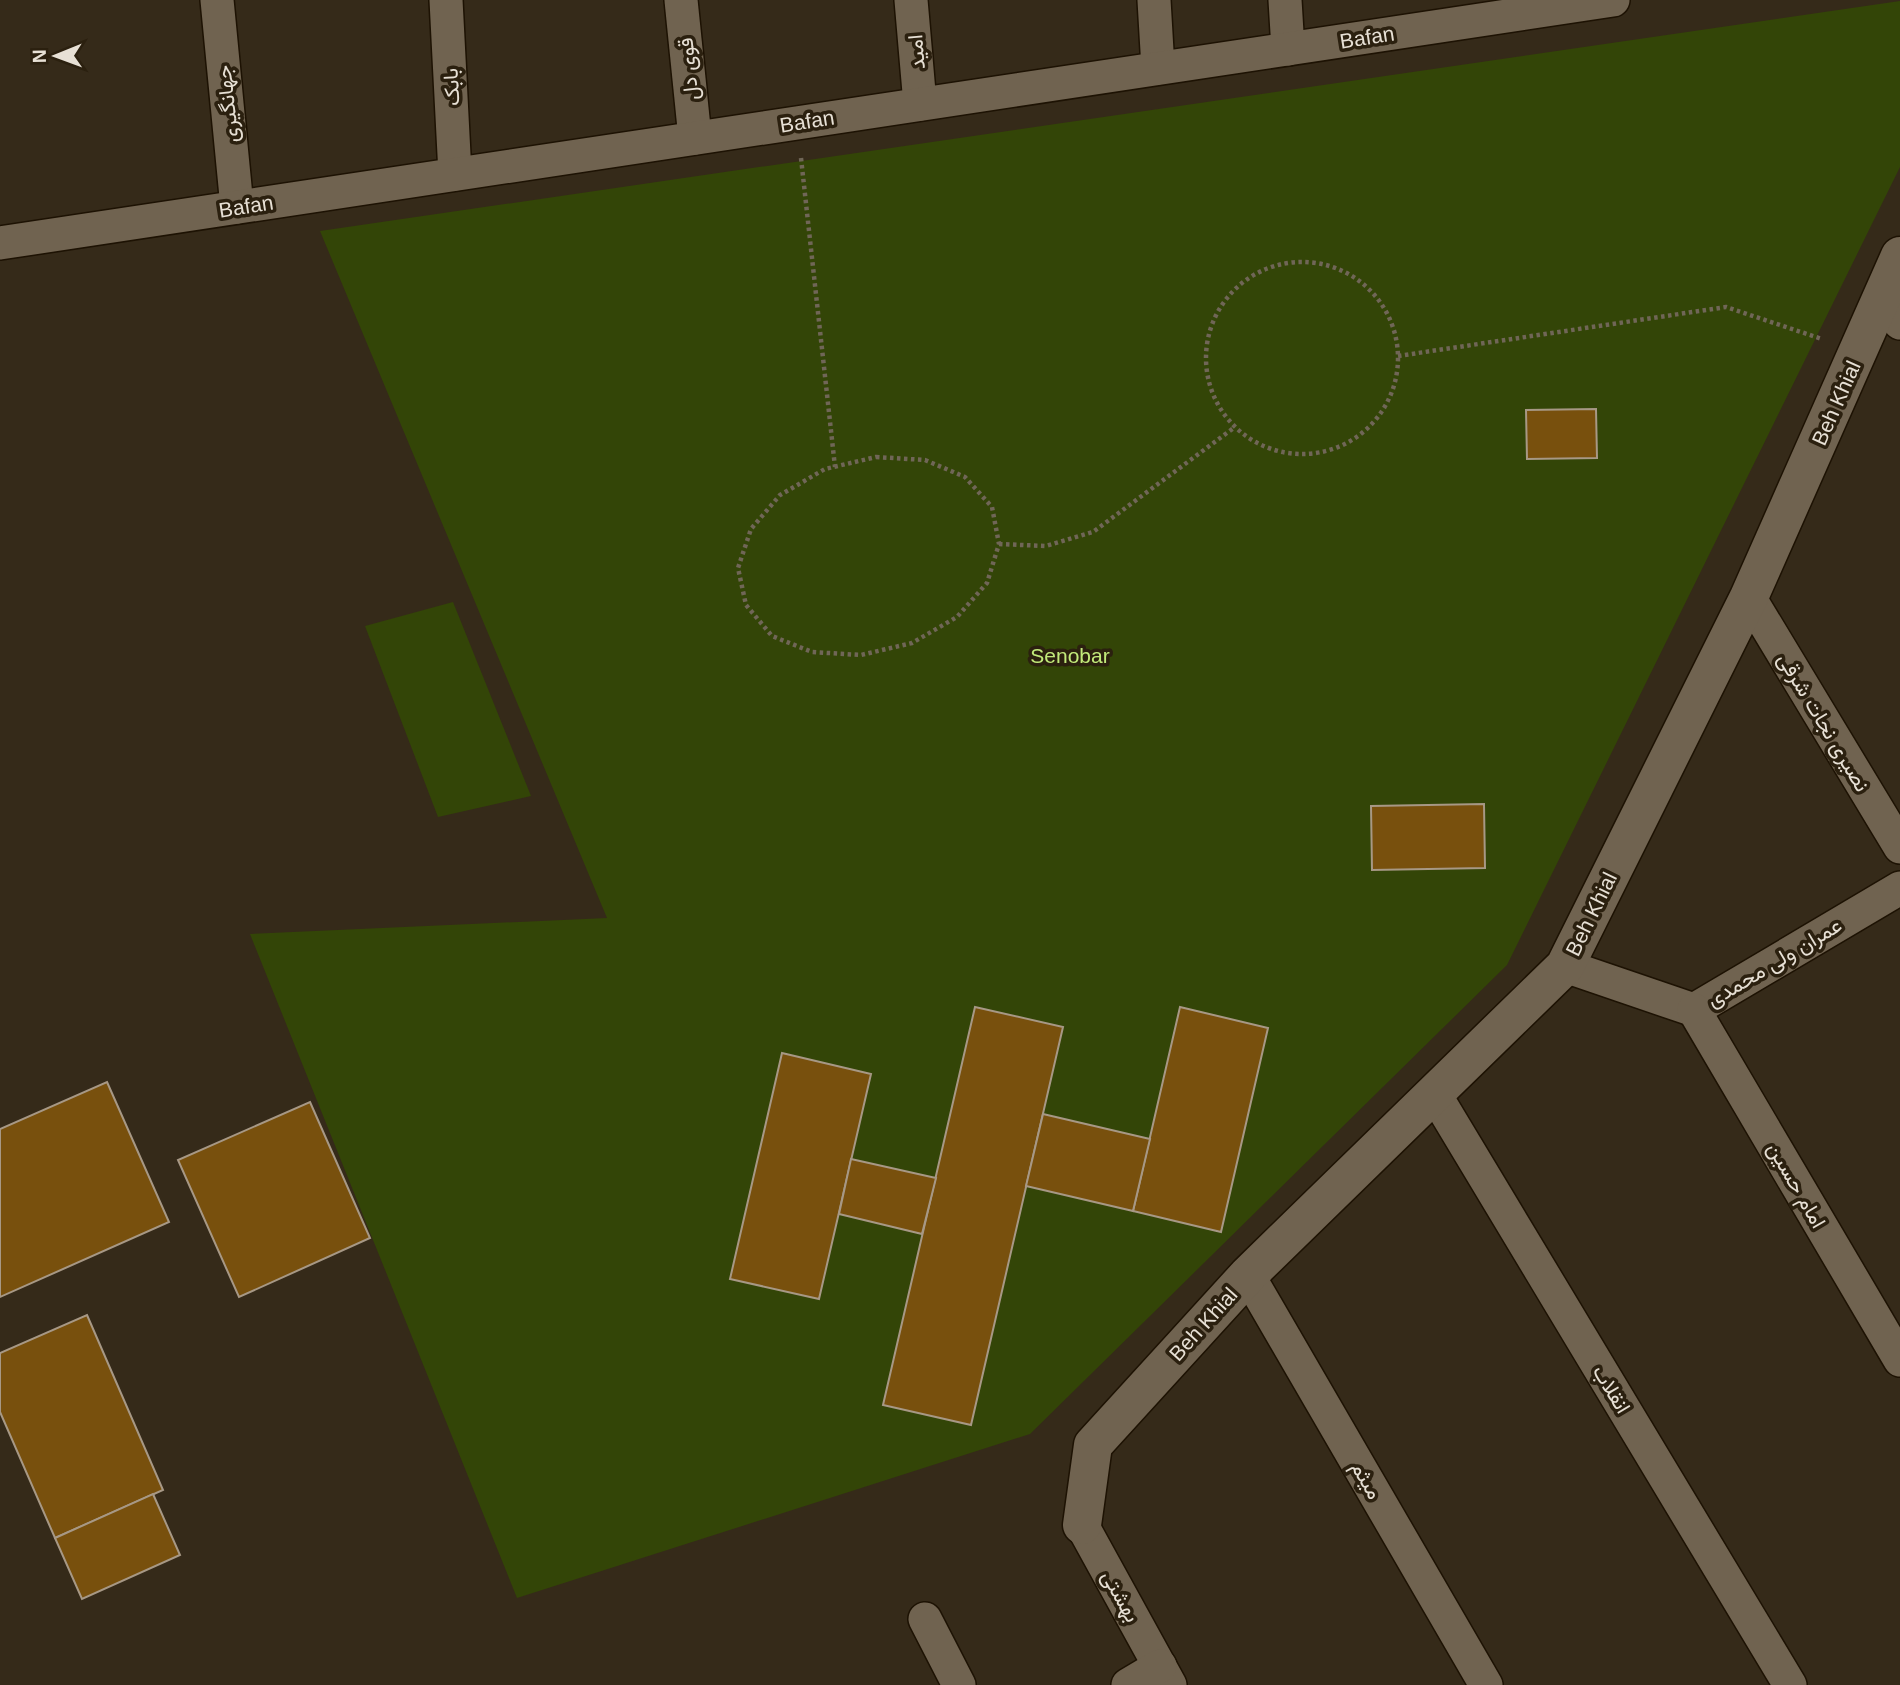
<svg xmlns="http://www.w3.org/2000/svg" width="1900" height="1685" viewBox="0 0 1900 1685" font-family="Helvetica,Vazirmatn,sans-serif">
<style>
.green{fill:#334507}
.building{fill:#78500d;stroke:#a79885;stroke-width:2}
.lines{fill:none;stroke-linecap:round;stroke-linejoin:round}
.minor-casing{stroke:#1d1203;stroke-width:36}
.tertiary-casing{stroke:#1d1203;stroke-width:41}
.path{stroke:#706657;stroke-width:4.5;stroke-dasharray:3.5 3.5;stroke-linecap:butt}
.minor{stroke:#706350;stroke-width:33}
.tertiary{stroke:#706350;stroke-width:38}
.labels{text-anchor:middle;dominant-baseline:central;stroke-width:7;stroke-linejoin:round;paint-order:stroke}
.street-label{font-size:21px;fill:#e7e0d5;stroke:#2b200f}
.park-label{font-size:21px;fill:#c2ea7a;stroke:#2b200f}
</style>
<rect width="100%" height="100%" fill="#352a19"/>
<g class="green">
<polygon points="1900,1 1900,167 1507,965 1030,1434 517,1598 250,934 607,918 320,231"/>
<polygon points="453,602 531,796 438,817 365,626"/>
</g>
<g class="building">
<polygon points="1596,409 1597,458 1527,459 1526,410"/>
<polygon points="1484,804 1485,868 1372,870 1371,806"/>
<polygon points="975,1007 1063,1027 971,1425 883,1405"/>
<polygon points="1180,1007 1268,1028 1221,1232 1133,1211"/>
<polygon points="782,1053 871,1074 819,1299 730,1279"/>
<polygon points="107,1082 169,1222 0,1297 0,1129"/>
<polygon points="310,1102 370,1238 239,1297 178,1160"/>
<polygon points="1043,1114 1150,1139 1133,1211 1026,1186"/>
<polygon points="851,1159 936,1178 922,1234 839,1214"/>
<polygon points="87,1315 163,1490 55,1538 0,1412 0,1353"/>
<polygon points="153,1494 180,1555 82,1599 55,1538"/>
</g>
<g class="lines">
<defs>
<g id="minor">
<polyline points="217,0 237,207"/>
<polyline points="446,0 455,174"/>
<polyline points="681,0 695,138"/>
<polyline points="911,0 920,104"/>
<polyline points="1154,0 1158,68"/>
<polyline points="1285,0 1288,49"/>
<polyline points="0,243 1613,0"/>
<polyline points="1884,295 1900,323"/>
<polyline points="1749,597 1900,847"/>
<polyline points="1565,966 1694,1010 1900,888"/>
<polyline points="1694,1010 1900,1360"/>
<polyline points="1434,1093 1790,1685"/>
<polyline points="1248,1275 1486,1685"/>
<polyline points="1082,1525 1170,1685"/>
<polyline points="925,1619 959,1685"/>
<polyline points="1128,1685 1160,1666"/>
</g>
<polyline id="tertiary" points="1082,1525 1093,1445 1248,1275 1565,966 1749,597 1900,256"/>
</defs>
<use href="#minor" class="minor-casing"/>
<use href="#tertiary" class="tertiary-casing"/>
<g class="path">
<polyline points="801,158 835,467"/>
<circle cx="1302" cy="358" r="96"/>
<polyline points="1398,356 1726,307 1822,339"/>
<polygon points="876,457 925,460 965,477 992,507 999,544 987,583 957,617 912,643 861,655 812,652 772,636 746,605 738,568 751,529 780,495 825,469"/>
<polyline points="999,544 1046,546 1093,532 1235,427"/>
</g>
<use href="#minor" class="minor"/>
<use href="#tertiary" class="tertiary"/>
</g>
<g class="labels">
<g class="street-label">
<text transform="translate(1367 37) rotate(-9)">Bafan</text>
<text transform="translate(916 52) rotate(-95)">امید</text>
<text transform="translate(688 69) rotate(-96)">قوی دل</text>
<text transform="translate(451 87) rotate(-93)">بابک</text>
<text transform="translate(227 104) rotate(-96)">جهانگیری</text>
<text transform="translate(807 121) rotate(-9)">Bafan</text>
<text transform="translate(246 206) rotate(-9)">Bafan</text>
<text transform="translate(1836 403) rotate(-66)">Beh Khial</text>
<text transform="translate(1824 722) rotate(59)">نصیری نجات شرقی</text>
<text transform="translate(1591 914) rotate(-64)">Beh Khial</text>
<text transform="translate(1774 962) rotate(-31)">عمران ولی محمدی</text>
<text transform="translate(1797 1185) rotate(60)">امام حسین</text>
<text transform="translate(1203 1324) rotate(-48)">Beh Khial</text>
<text transform="translate(1612 1389) rotate(59)">انقلاب</text>
<text transform="translate(1367 1480) rotate(60)">میثم</text>
<text transform="translate(1121 1596) rotate(61)">بهشتی</text>
</g>
<g class="park-label">
<text x="1070" y="655">Senobar</text>
</g>
</g>
<g transform="translate(56 56) rotate(269)" stroke="#2b200f" stroke-width="5" paint-order="stroke">
<path d="M0-5L12 26L0 18L-12 26Z" fill="#e7e0d5"/>
<text y="-10" font-size="19" font-weight="bold" text-anchor="middle" fill="#e7e0d5">N</text>
</g>
</svg>
